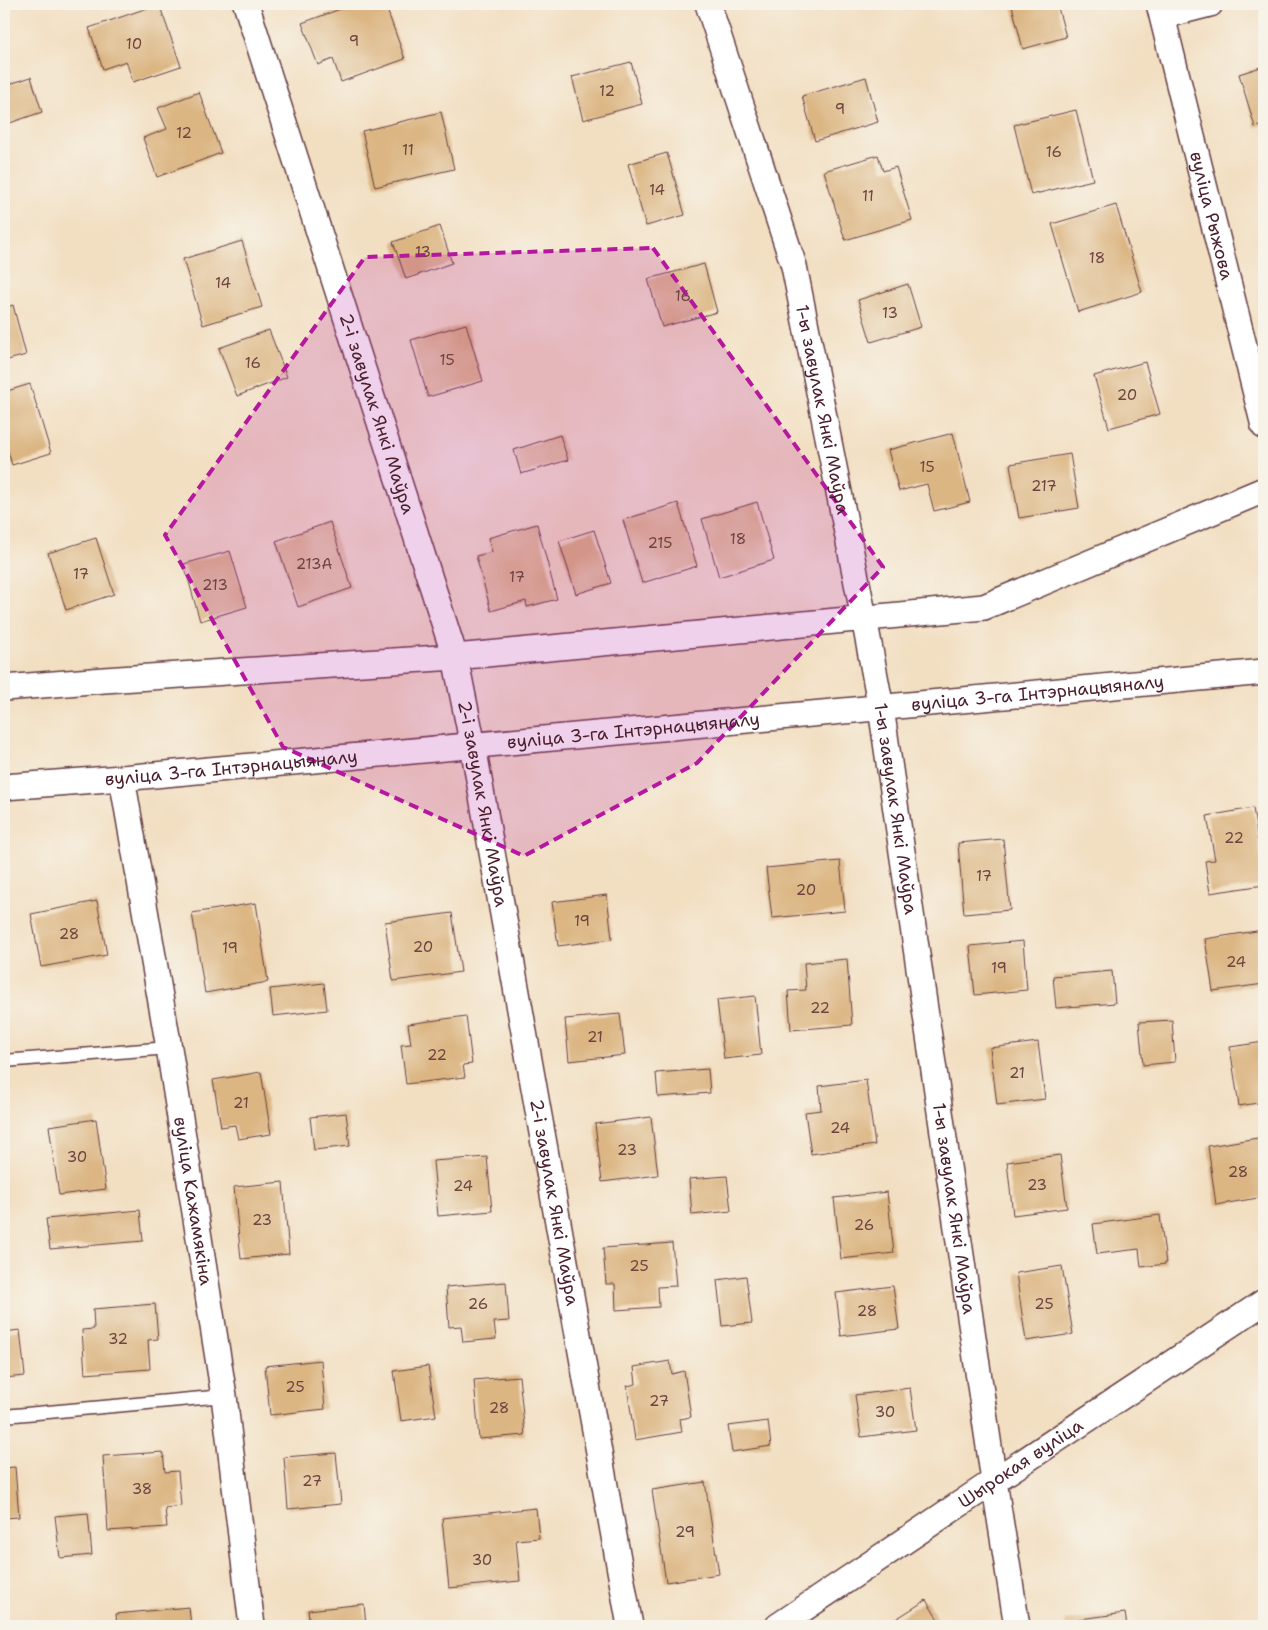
<svg xmlns="http://www.w3.org/2000/svg" width="1268" height="1630" viewBox="0 0 1268 1630" font-family="'Shantell Sans',sans-serif">
<style>
.building{fill:#dbb582}
.lines{fill:none;stroke-linecap:round;stroke-linejoin:round}
.service-casing{stroke:#633c42;stroke-width:15}
.minor-casing{stroke:#633c42;stroke-width:28}
.service{stroke:#fff;stroke-width:12}
.minor{stroke:#fff;stroke-width:25}
.marked{fill:#b5179e;fill-opacity:0.2;stroke:#b5179e;stroke-width:4;stroke-dasharray:10 6;stroke-linejoin:round}
.labels{text-anchor:middle;dominant-baseline:central;stroke-width:4.5;stroke-linejoin:round;paint-order:stroke}
.number-label{font-size:15px;fill:#6e4441}
.street-label{font-size:18px;fill:#4a1f2b;stroke:#f7f3e8}
</style>
<rect width="100%" height="100%" fill="#f7f3e8"/>
<filter id="ink" filterUnits="userSpaceOnUse"><feTurbulence type="fractalNoise" baseFrequency=".02" numOctaves="2"/><feDisplacementMap in="SourceGraphic" scale="10" xChannelSelector="R" yChannelSelector="G"/><feConvolveMatrix kernelMatrix="1 2 1 2 8 2 1 2 1" color-interpolation-filters="sRGB"/></filter>
<filter id="wash" filterUnits="userSpaceOnUse"><feTurbulence type="fractalNoise" baseFrequency=".0096" numOctaves="4" result="noise"/><feDisplacementMap in="SourceGraphic" scale="20" xChannelSelector="R" yChannelSelector="G"/><feGaussianBlur stdDeviation="1.12" result="paint"/><feColorMatrix in="noise" values="0 0 0 0 0 0 0 0 0 0 0 0 0 0 0 0 0 1.4 0 .05"/><feComposite in="paint" operator="in"/></filter>
<g filter="url(#wash)">
<rect width="100%" height="100%" fill="#f2dfc2"/>
<g id="blocks">
<g class="building">
<polygon points="159,4 181,66 133,82 126,61 103,69 89,28"/>
<polygon points="354,4 385,4 405,59 341,82 333,59 318,65 302,23"/>
<polygon points="1022,4 1057,4 1066,37 1023,49 1012,6"/>
<polygon points="631,62 642,104 583,120 572,77"/>
<polygon points="1264,66 1264,125 1255,127 1239,74"/>
<polygon points="31,77 42,112 4,125 4,86"/>
<polygon points="866,77 878,122 815,141 802,96"/>
<polygon points="199,92 221,153 157,177 143,138 167,129 158,108"/>
<polygon points="1076,110 1093,180 1031,195 1014,125"/>
<polygon points="441,112 454,169 375,187 362,131"/>
<polygon points="667,153 685,215 646,226 628,164"/>
<polygon points="878,155 883,171 896,167 912,220 845,240 824,171"/>
<polygon points="1116,205 1142,292 1078,312 1052,224"/>
<polygon points="440,226 452,263 406,279 393,242"/>
<polygon points="242,241 262,307 203,325 183,259"/>
<polygon points="704,264 717,312 662,327 648,279"/>
<polygon points="908,284 921,327 871,342 858,300"/>
<polygon points="13,305 26,355 4,361 4,308"/>
<polygon points="466,324 483,381 428,397 411,340"/>
<polygon points="269,330 287,377 237,396 219,348"/>
<polygon points="1145,362 1160,414 1109,428 1094,376"/>
<polygon points="30,384 51,453 12,465 4,438 4,392"/>
<polygon points="953,433 970,502 934,511 927,484 899,491 888,450"/>
<polygon points="560,435 568,460 521,474 514,450"/>
<polygon points="1070,454 1079,508 1019,518 1010,464"/>
<polygon points="757,502 774,560 719,577 702,519"/>
<polygon points="678,503 697,566 642,583 623,520"/>
<polygon points="330,522 352,588 298,607 276,541"/>
<polygon points="537,524 557,599 527,607 526,601 491,611 476,556 492,552 488,538"/>
<polygon points="594,530 611,583 576,594 559,541"/>
<polygon points="96,538 114,594 66,610 48,553"/>
<polygon points="230,551 247,607 200,621 184,564"/>
<polygon points="1253,808 1264,877 1264,885 1210,893 1205,861 1215,860 1207,816"/>
<polygon points="1003,839 1010,910 964,914 958,843"/>
<polygon points="840,861 845,911 772,918 766,868"/>
<polygon points="607,895 612,939 558,946 552,902"/>
<polygon points="97,901 107,955 41,967 31,914"/>
<polygon points="256,903 268,982 205,993 192,913"/>
<polygon points="452,913 461,972 393,981 385,922"/>
<polygon points="1263,930 1264,940 1264,984 1213,991 1205,939"/>
<polygon points="1023,941 1027,990 975,995 970,946"/>
<polygon points="847,959 852,1025 791,1030 788,991 806,990 804,963"/>
<polygon points="1112,971 1115,1003 1056,1008 1053,976"/>
<polygon points="324,983 327,1010 273,1016 270,989"/>
<polygon points="755,996 761,1055 724,1059 717,1000"/>
<polygon points="620,1014 625,1055 569,1061 565,1019"/>
<polygon points="466,1016 472,1064 463,1065 465,1077 406,1084 401,1045 411,1044 408,1024"/>
<polygon points="1172,1020 1175,1062 1143,1065 1139,1022"/>
<polygon points="1038,1042 1045,1099 997,1105 990,1048"/>
<polygon points="1264,1042 1264,1102 1239,1106 1230,1047"/>
<polygon points="708,1069 710,1093 658,1097 656,1073"/>
<polygon points="261,1072 271,1134 238,1139 235,1125 221,1127 213,1080"/>
<polygon points="866,1080 875,1145 811,1154 805,1112 821,1110 819,1086"/>
<polygon points="346,1113 350,1146 314,1150 310,1117"/>
<polygon points="651,1117 658,1175 602,1182 595,1124"/>
<polygon points="96,1119 106,1189 59,1195 49,1126"/>
<polygon points="1264,1137 1264,1197 1216,1205 1208,1146"/>
<polygon points="1060,1155 1067,1208 1013,1215 1007,1162"/>
<polygon points="487,1157 492,1211 438,1216 433,1161"/>
<polygon points="727,1176 731,1211 692,1215 689,1179"/>
<polygon points="283,1182 289,1254 241,1259 234,1187"/>
<polygon points="887,1192 894,1253 841,1259 834,1198"/>
<polygon points="140,1210 143,1241 50,1249 46,1219"/>
<polygon points="1160,1215 1166,1264 1141,1267 1139,1249 1097,1254 1093,1224"/>
<polygon points="672,1243 676,1286 658,1287 659,1307 616,1310 615,1284 606,1284 603,1248"/>
<polygon points="1062,1266 1073,1334 1026,1341 1016,1273"/>
<polygon points="746,1276 752,1323 722,1326 717,1280"/>
<polygon points="506,1282 509,1321 494,1322 496,1339 463,1342 461,1326 449,1327 446,1287"/>
<polygon points="893,1286 899,1329 841,1336 836,1293"/>
<polygon points="155,1304 158,1339 148,1340 150,1369 85,1374 82,1330 94,1329 93,1309"/>
<polygon points="20,1330 25,1376 4,1378 4,1332"/>
<polygon points="321,1360 325,1409 270,1415 265,1366"/>
<polygon points="670,1361 672,1374 684,1371 691,1417 680,1419 682,1432 635,1440 627,1386 636,1384 634,1367"/>
<polygon points="428,1366 436,1416 401,1421 394,1371"/>
<polygon points="519,1376 525,1435 479,1439 474,1380"/>
<polygon points="910,1388 916,1430 861,1437 855,1395"/>
<polygon points="768,1421 771,1446 732,1452 728,1426"/>
<polygon points="163,1452 165,1472 178,1471 181,1506 165,1508 167,1527 108,1531 103,1456"/>
<polygon points="336,1453 341,1504 288,1509 284,1457"/>
<polygon points="15,1467 19,1517 4,1518 4,1468"/>
<polygon points="705,1482 719,1574 666,1582 652,1490"/>
<polygon points="536,1508 539,1538 516,1540 520,1581 449,1588 442,1518"/>
<polygon points="88,1513 92,1555 60,1558 55,1516"/>
<polygon points="926,1600 942,1626 885,1626"/>
<polygon points="364,1604 366,1626 310,1626 308,1610"/>
<polygon points="189,1607 191,1626 117,1626 116,1614"/>
<polygon points="1125,1613 1127,1626 1066,1626 1065,1621"/>
</g>
</g>
</g>
<g filter="url(#ink)">
<use href="#blocks" fill-opacity="0" stroke="#633c42" stroke-width="1"/>
<g class="lines">
<defs>
<g id="service">
<polyline points="4,1061 169,1048"/>
<polyline points="4,1416 224,1396"/>
</g>
<g id="minor">
<path id="s1" d="M246,4L455,657L473,746L630,1626"/>
<path id="s2" d="M708,4L794,266L864,618L881,708L994,1481L1017,1626"/>
<path id="s3" d="M1159,4L1264,426"/>
<polyline points="1163,16 1210,4"/>
<polyline points="4,688 104,680 455,657 984,607 1264,490"/>
<path id="s4" d="M122,778L169,1048L224,1396L252,1626"/>
<path id="s5" d="M4,787L122,778L1264,672"/>
<path id="s6" d="M778,1626L994,1481L1264,1302"/>
</g>
</defs>
<use href="#service" class="service-casing"/>
<use href="#minor" class="minor-casing"/>
<use href="#service" class="service"/>
<use href="#minor" class="minor"/>
</g>
</g>
<path class="marked" d="M653,248L883,567L697,763L524,856L283,747L165,535L365,257Z"/>
<g class="labels">
<g class="number-label">
<text x="354" y="41">9</text>
<text x="134" y="44">10</text>
<text x="607" y="91">12</text>
<text x="840" y="109">9</text>
<text x="184" y="133">12</text>
<text x="408" y="150">11</text>
<text x="1054" y="152">16</text>
<text x="657" y="190">14</text>
<text x="868" y="196">11</text>
<text x="423" y="252">13</text>
<text x="1097" y="258">18</text>
<text x="223" y="283">14</text>
<text x="683" y="296">16</text>
<text x="890" y="313">13</text>
<text x="447" y="360">15</text>
<text x="253" y="363">16</text>
<text x="1127" y="395">20</text>
<text x="927" y="467">15</text>
<text x="1044" y="486">217</text>
<text x="738" y="539">18</text>
<text x="660" y="543">215</text>
<text x="314" y="564">213А</text>
<text x="81" y="574">17</text>
<text x="517" y="577">17</text>
<text x="215" y="585">213</text>
<text x="1234" y="838">22</text>
<text x="984" y="876">17</text>
<text x="806" y="890">20</text>
<text x="582" y="921">19</text>
<text x="69" y="934">28</text>
<text x="423" y="947">20</text>
<text x="230" y="948">19</text>
<text x="1236" y="962">24</text>
<text x="999" y="968">19</text>
<text x="820" y="1008">22</text>
<text x="595" y="1037">21</text>
<text x="437" y="1055">22</text>
<text x="1017" y="1073">21</text>
<text x="241" y="1103">21</text>
<text x="840" y="1128">24</text>
<text x="627" y="1150">23</text>
<text x="77" y="1157">30</text>
<text x="1238" y="1172">28</text>
<text x="1037" y="1185">23</text>
<text x="463" y="1186">24</text>
<text x="262" y="1220">23</text>
<text x="864" y="1225">26</text>
<text x="639" y="1266">25</text>
<text x="478" y="1304">26</text>
<text x="1044" y="1304">25</text>
<text x="867" y="1311">28</text>
<text x="118" y="1339">32</text>
<text x="295" y="1387">25</text>
<text x="659" y="1401">27</text>
<text x="499" y="1408">28</text>
<text x="885" y="1412">30</text>
<text x="312" y="1481">27</text>
<text x="142" y="1489">38</text>
<text x="685" y="1532">29</text>
<text x="482" y="1560">30</text>
</g>
<g class="street-label">
<text stroke="none"><textPath href="#s3" startOffset="218">вуліца Рыжова</textPath></text>
<text stroke="none"><textPath href="#s2" startOffset="422">1-ы завулак Янкі Маўра</textPath></text>
<text stroke="none"><textPath href="#s1" startOffset="430">2-і завулак Янкі Маўра</textPath></text>
<text stroke="none"><textPath href="#s5" startOffset="1038">вуліца 3-га Інтэрнацыяналу</textPath></text>
<text stroke="none"><textPath href="#s5" startOffset="632">вуліца 3-га Інтэрнацыяналу</textPath></text>
<text stroke="none"><textPath href="#s5" startOffset="228">вуліца 3-га Інтэрнацыяналу</textPath></text>
<text stroke="none"><textPath href="#s1" startOffset="835">2-і завулак Янкі Маўра</textPath></text>
<text stroke="none"><textPath href="#s2" startOffset="828">1-ы завулак Янкі Маўра</textPath></text>
<text stroke="none"><textPath href="#s4" startOffset="429">вуліца Кажамякіна</textPath></text>
<text stroke="none"><textPath href="#s1" startOffset="1240">2-і завулак Янкі Маўра</textPath></text>
<text stroke="none"><textPath href="#s2" startOffset="1232">1-ы завулак Янкі Маўра</textPath></text>
<text stroke="none"><textPath href="#s6" startOffset="292">Шырокая вуліца</textPath></text>
</g>
</g>
<rect width="1268" height="1630" fill="none" stroke="#f7f3e8" stroke-width="20"/>
</svg>
